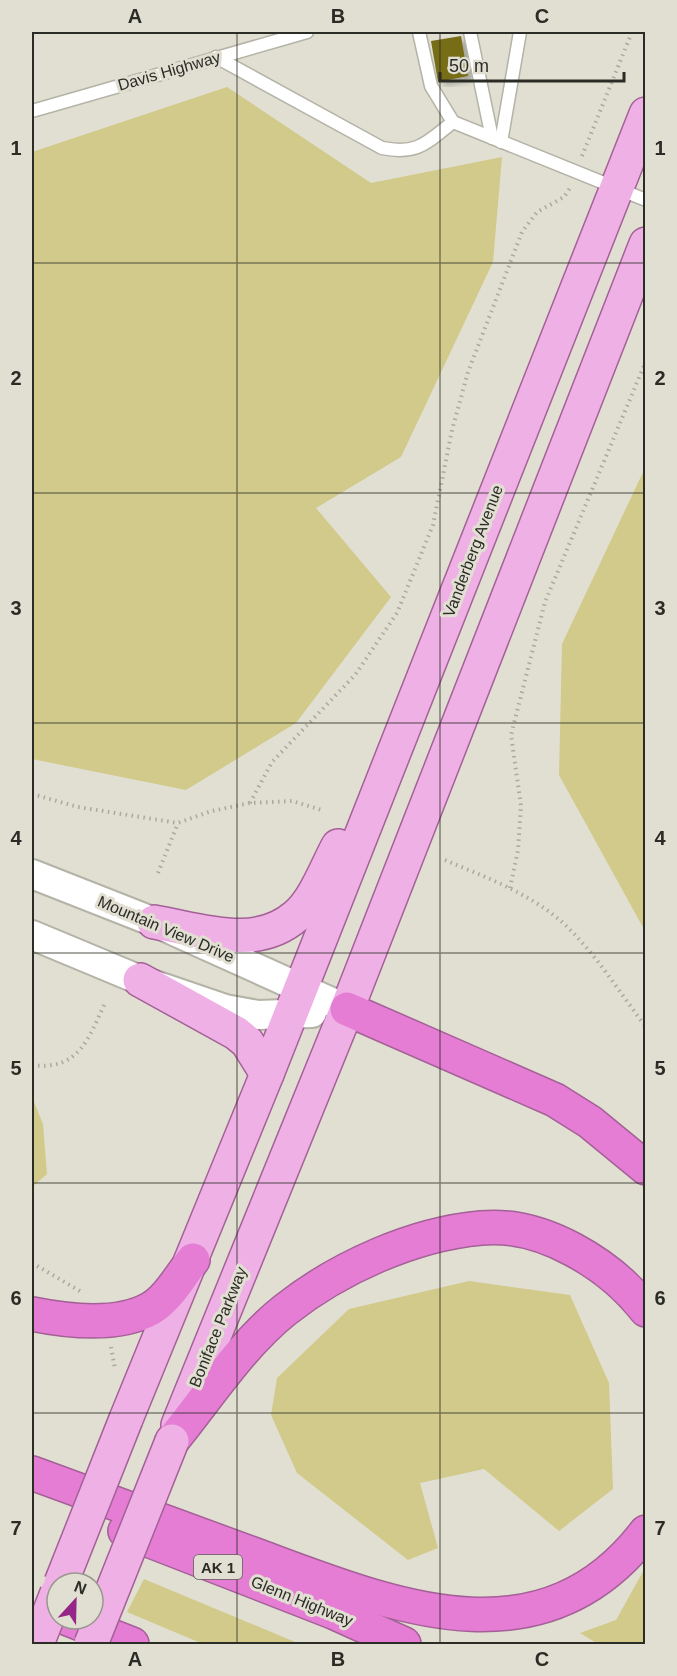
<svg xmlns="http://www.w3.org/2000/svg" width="677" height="1676" viewBox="0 0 677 1676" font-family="Arial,sans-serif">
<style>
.green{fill:#d1ca8a}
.building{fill:#766d16;filter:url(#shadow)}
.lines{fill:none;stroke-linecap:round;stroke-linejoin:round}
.service-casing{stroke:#b4b3a7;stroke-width:15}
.tertiary-casing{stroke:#b4b3a7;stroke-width:32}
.primary-casing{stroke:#a46197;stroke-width:36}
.motorway-casing{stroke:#a46197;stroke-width:36}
.path{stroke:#aba99f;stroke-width:4;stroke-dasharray:1.5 4.5;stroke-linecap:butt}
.service{stroke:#fff;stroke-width:12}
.tertiary{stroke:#fff;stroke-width:28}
.primary{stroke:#efb1e5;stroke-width:33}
.motorway{stroke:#e47dd3;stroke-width:33}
.primary-bridge-casing{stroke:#a46197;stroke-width:36;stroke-linecap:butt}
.primary-bridge{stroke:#efb1e5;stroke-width:33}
.grid{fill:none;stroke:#2c2c27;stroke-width:1.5;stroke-opacity:0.55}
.labels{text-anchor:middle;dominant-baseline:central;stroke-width:6;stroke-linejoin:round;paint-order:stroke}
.shield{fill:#e1dfd2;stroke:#62625a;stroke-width:1.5}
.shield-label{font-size:15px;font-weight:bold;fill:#2c2c27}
.street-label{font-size:16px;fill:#2c2c27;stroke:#e1dfd2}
.neatline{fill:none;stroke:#2c2c27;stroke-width:2}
.grid-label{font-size:20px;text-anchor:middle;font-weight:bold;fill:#2c2c27}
</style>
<defs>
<filter id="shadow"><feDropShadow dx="6" dy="4" stdDeviation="3" flood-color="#0004"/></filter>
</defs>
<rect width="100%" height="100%" fill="#e1dfd2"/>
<g class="green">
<polygon points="227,87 371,183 502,157 493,262 401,457 316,508 391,597 296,723 186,790 32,759 32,152"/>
<polygon points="645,468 645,931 559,775 562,644"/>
<polygon points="32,1097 43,1124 47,1174 32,1187"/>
<polygon points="469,1281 570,1295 609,1383 613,1489 559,1531 484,1469 420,1483 438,1548 408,1560 297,1473 271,1415 277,1378 349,1309"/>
<polygon points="645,1568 645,1644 598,1644 580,1633 616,1620"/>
<polygon points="144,1579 300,1644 203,1644 127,1612"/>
</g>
<polygon class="building" points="461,36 468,76 438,82 431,41"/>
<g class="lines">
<defs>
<g id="service">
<polyline points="419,32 431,86 453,122 646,200"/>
<polyline points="470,32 492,138"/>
<path d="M216,57L382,148C418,155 426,143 453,122"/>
<polyline points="32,111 307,32"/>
<polyline points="501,142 520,32"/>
</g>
<g id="tertiary">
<polyline points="32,874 154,922 347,1009"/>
<polyline points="32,935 140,980 225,1009 258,1015 312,1013"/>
</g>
<g id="primary">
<path d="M154,922C201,930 255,951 296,916C315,900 326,868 338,846"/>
<polyline points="140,980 236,1033 247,1042 267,1074"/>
<polyline points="126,1419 267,1074 646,114"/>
<polyline points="178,1425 347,1009 646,244"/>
</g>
<g id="motorway">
<polyline points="347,1009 555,1100 590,1122 646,1168"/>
<path d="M32,1314C67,1321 117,1327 150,1309C168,1299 181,1275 193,1260"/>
<path d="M172,1441C208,1397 241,1345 285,1310C338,1268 413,1234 481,1228C542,1222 610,1264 646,1310"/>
<path d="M32,1473C104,1500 177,1526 250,1553C384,1602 539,1672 646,1532"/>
<polyline points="125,1531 333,1612 404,1644"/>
<polyline points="68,1619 132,1644"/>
</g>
</defs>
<use href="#service" class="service-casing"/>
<use href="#tertiary" class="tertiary-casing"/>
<use href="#primary" class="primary-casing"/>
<use href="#motorway" class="motorway-casing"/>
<g class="path">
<polyline points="582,156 632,32"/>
<polyline points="32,794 78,807 178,823 212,811 250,803 292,801 322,810"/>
<polyline points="250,803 272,762 355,675 397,613 433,525 452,430 468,372 522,232 537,212 564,197 570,188"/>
<path d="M445,860C485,877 529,893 562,922C595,952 619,992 646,1027"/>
<polyline points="158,873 178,823"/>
<polyline points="510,888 518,850 521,806 511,735 545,602 646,361"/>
<path d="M32,1065C78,1071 88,1040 105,1003"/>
<polyline points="32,1263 80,1291"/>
<polyline points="111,1347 115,1369"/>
</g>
<use href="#service" class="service"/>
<use href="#tertiary" class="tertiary"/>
<use href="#primary" class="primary"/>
<use href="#motorway" class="motorway"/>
<defs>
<g id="primary-bridge">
<polyline points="61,1583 126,1419"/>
<polyline points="37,1644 57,1593"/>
<polyline points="91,1644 172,1441"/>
</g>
</defs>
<use href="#primary-bridge" class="primary-bridge-casing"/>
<use href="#primary-bridge" class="primary-bridge"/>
</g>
<path class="grid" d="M237,32V1644M440,32V1644M32,263H646M32,493H646M32,723H646M32,953H646M32,1183H646M32,1413H646"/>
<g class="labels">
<rect class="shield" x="194" y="1555" width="48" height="24" rx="4.5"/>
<g class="shield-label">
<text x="218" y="1567">AK 1</text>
</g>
<g class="street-label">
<text transform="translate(169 71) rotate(-16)">Davis Highway</text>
<text transform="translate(473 551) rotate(-69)">Vanderberg Avenue</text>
<text transform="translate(166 929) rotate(23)">Mountain View Drive</text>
<text transform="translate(218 1327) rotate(-68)">Boniface Parkway</text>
<text transform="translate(302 1601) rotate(22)">Glenn Highway</text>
</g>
</g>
<rect width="677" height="1676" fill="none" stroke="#e1dfd2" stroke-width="66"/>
<g transform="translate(75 1601) rotate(22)"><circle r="28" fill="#e1dfd2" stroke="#99978e" stroke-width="1.5"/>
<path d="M0-4.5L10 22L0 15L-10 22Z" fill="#952687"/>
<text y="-9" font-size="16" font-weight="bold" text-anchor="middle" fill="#2c2c27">N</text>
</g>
<path d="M440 72v9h184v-9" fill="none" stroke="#2c2c27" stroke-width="3"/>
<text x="449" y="72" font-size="18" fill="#2c2c27" stroke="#e1dfd2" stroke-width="4.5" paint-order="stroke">50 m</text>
<rect x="33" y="33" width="611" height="1610" class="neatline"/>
<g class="grid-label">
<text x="135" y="23">A</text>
<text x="338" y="23">B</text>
<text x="542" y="23">C</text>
<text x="16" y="155">1</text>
<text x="660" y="155">1</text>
<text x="16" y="385">2</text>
<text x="660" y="385">2</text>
<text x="16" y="615">3</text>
<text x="660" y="615">3</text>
<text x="16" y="845">4</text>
<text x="660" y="845">4</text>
<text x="16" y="1075">5</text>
<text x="660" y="1075">5</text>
<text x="16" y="1305">6</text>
<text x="660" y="1305">6</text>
<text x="16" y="1535">7</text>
<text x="660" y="1535">7</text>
<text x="135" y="1666">A</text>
<text x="338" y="1666">B</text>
<text x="542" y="1666">C</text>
</g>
</svg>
